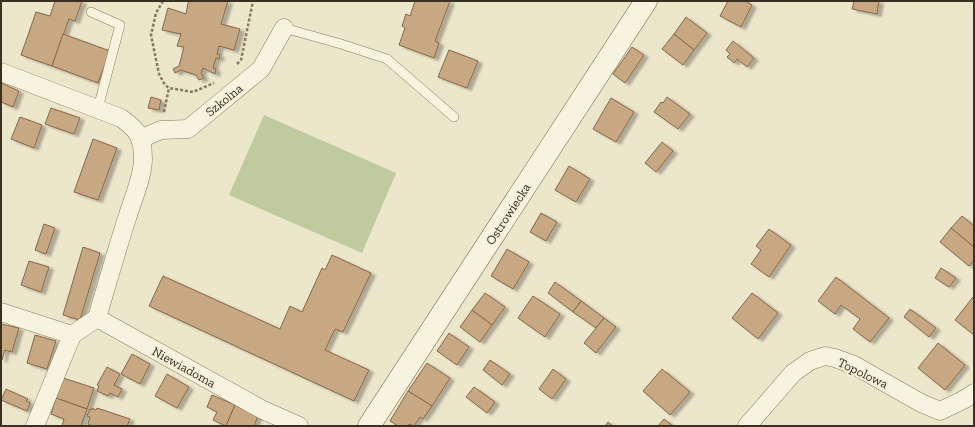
<svg xmlns="http://www.w3.org/2000/svg" width="975" height="427" viewBox="0 0 975 427" font-family="'Zilla Slab',serif">
<style>
.green{fill:#c0ca9f}
.building{fill:#c7a883;stroke:#866747;filter:url(#shadow)}
.lines{fill:none;stroke-linecap:round;stroke-linejoin:round}
.lane-casing{stroke:#887a60;stroke-width:10}
.street-casing{stroke:#887a60;stroke-width:19}
.secondary-casing{stroke:#6a5b43;stroke-width:23}
.path{stroke:#887a60;stroke-width:2.5;stroke-dasharray:3 2;stroke-linecap:butt}
.lane{stroke:#f7f3de;stroke-width:9}
.street{stroke:#f7f3de;stroke-width:18}
.secondary{stroke:#f7f3de;stroke-width:22}
.labels{text-anchor:middle;dominant-baseline:central;stroke-width:4;stroke-linejoin:round;paint-order:stroke}
.street-label{font-size:13px;fill:#3a3022;stroke:#f4f0da}
</style>
<defs>
<filter id="shadow"><feDropShadow dx="4.5" dy="2.5" stdDeviation="1" flood-color="#0004"/></filter>
</defs>
<rect width="100%" height="100%" fill="#ece6cb"/>
<polygon class="green" points="264,115 396,173 362,253 229,195"/>
<g class="building">
<polygon points="55,1 82,1 75,21 69,19 52,66 21,55 36,12 50,16"/>
<polygon points="190,1 228,1 221,24 240,29 234,50 219,46 217,54 220,55 219,59 216,58 213,68 216,69 215,74 203,68 201,73 204,78 199,80 196,75 181,70 175,73 173,69 179,66 184,47 177,46 181,34 162,30 168,8 186,14 188,3"/>
<polygon points="415,1 450,1 435,41 439,43 434,58 399,45 405,28 402,26 406,14 410,16"/>
<polygon points="728,1 745,1 752,5 741,27 720,16"/>
<polygon points="854,1 879,1 877,14 852,9"/>
<polygon points="686,17 707,33 694,50 674,34"/>
<polygon points="63,34 110,51 98,83 52,66"/>
<polygon points="674,34 694,50 683,65 662,49"/>
<polygon points="733,41 754,58 747,67 737,59 734,63 727,57 730,54 726,50"/>
<polygon points="632,47 644,55 625,83 613,74"/>
<polygon points="449,50 478,61 467,88 438,77"/>
<polygon points="1,83 19,91 13,107 1,102"/>
<polygon points="151,97 161,100 159,110 148,108"/>
<polygon points="667,97 690,114 678,129 654,112 661,102 663,103"/>
<polygon points="611,98 634,112 616,142 593,129"/>
<polygon points="51,108 80,118 74,134 45,124"/>
<polygon points="20,117 42,125 34,148 11,139"/>
<polygon points="93,139 117,148 98,200 74,192"/>
<polygon points="662,142 673,151 656,172 645,163"/>
<polygon points="569,166 590,179 576,202 555,190"/>
<polygon points="541,213 557,222 546,241 530,232"/>
<polygon points="962,216 974,226 974,247 951,228"/>
<polygon points="44,224 55,228 46,254 35,250"/>
<polygon points="951,228 974,247 974,260 969,266 940,242"/>
<polygon points="769,229 791,245 769,277 751,264 761,250 756,246"/>
<polygon points="83,247 100,253 80,320 63,315"/>
<polygon points="507,249 529,262 513,289 491,276"/>
<polygon points="332,255 371,273 343,332 335,329 325,350 369,370 354,401 149,306 163,276 280,329 290,306 302,312 322,268 325,270"/>
<polygon points="29,261 49,267 41,292 21,285"/>
<polygon points="941,268 956,278 949,287 935,278"/>
<polygon points="836,277 889,318 870,342 853,329 860,319 841,305 835,314 818,301"/>
<polygon points="555,282 581,301 573,312 548,293"/>
<polygon points="485,293 505,307 492,325 472,310"/>
<polygon points="752,293 778,313 758,339 732,318"/>
<polygon points="533,296 560,314 545,337 518,318"/>
<polygon points="973,297 974,298 974,335 955,320"/>
<polygon points="581,301 604,318 596,328 573,312"/>
<polygon points="910,309 936,328 929,337 904,317"/>
<polygon points="472,310 492,325 480,342 460,327"/>
<polygon points="604,318 616,327 596,353 584,343"/>
<polygon points="1,324 19,328 12,352 5,350 2,360 1,360"/>
<polygon points="449,333 469,347 457,365 437,351"/>
<polygon points="35,335 56,341 47,369 27,363"/>
<polygon points="938,343 965,365 945,390 918,368"/>
<polygon points="132,354 150,364 140,384 121,374"/>
<polygon points="490,360 510,374 502,385 483,370"/>
<polygon points="427,363 450,378 432,406 408,391"/>
<polygon points="107,367 120,374 114,385 122,389 118,397 110,393 108,396 97,391 99,386 97,385"/>
<polygon points="553,369 566,379 552,399 539,389"/>
<polygon points="662,369 690,392 670,415 643,391"/>
<polygon points="167,374 189,387 177,408 155,396"/>
<polygon points="63,378 94,388 87,409 56,398"/>
<polygon points="474,387 495,402 487,413 466,397"/>
<polygon points="6,389 28,399 26,401 30,403 27,411 1,400"/>
<polygon points="408,391 432,406 423,419 420,417 414,426 409,424 407,426 398,426 390,421"/>
<polygon points="212,395 235,405 226,426 213,420 217,412 207,407"/>
<polygon points="56,398 87,409 81,426 62,426 64,419 51,414"/>
<polygon points="235,405 258,416 254,426 226,426"/>
<polygon points="92,408 96,410 97,408 130,419 127,426 93,426 88,424 90,417 87,416 90,409 92,410"/>
<polygon points="664,419 673,426 658,426"/>
<polygon points="608,422 613,426 605,426"/>
</g>
<g class="lines">
<defs>
<g id="lane">
<polyline points="91,12 120,25 98,108"/>
<polyline points="284,28 341,44 387,59 454,117"/>
</g>
<g id="street">
<path d="M1,72L121,118C138,130 143,137 143,159C143,176 133,199 128,215C117,249 107,284 97,318"/>
<polyline points="140,139 161,130 188,129 261,69 284,28"/>
<polyline points="1,312 72,335 97,318"/>
<polyline points="97,318 263,410 299,426"/>
<polyline points="35,426 72,335"/>
<polyline points="747,426 793,373 810,361 825,356 835,358 854,365 921,403 940,411 963,400 974,393"/>
</g>
<polyline id="secondary" points="369,426 646,1"/>
</defs>
<use href="#lane" class="lane-casing"/>
<use href="#street" class="street-casing"/>
<use href="#secondary" class="secondary-casing"/>
<g class="path">
<polyline points="163,1 156,13 151,35 159,74 165,85 169,88 193,92 214,83"/>
<polyline points="237,64 241,60 253,1"/>
<polyline points="164,112 169,88"/>
</g>
<use href="#lane" class="lane"/>
<use href="#street" class="street"/>
<use href="#secondary" class="secondary"/>
</g>
<g class="labels">
<g class="street-label">
<text transform="translate(224 100) rotate(-39)">Szkolna</text>
<text transform="translate(508 214) rotate(-57)">Ostrowiecka</text>
<text transform="translate(184 367) rotate(29)">Niewiadoma</text>
<text transform="translate(863 373) rotate(26)">Topolowa</text>
</g>
</g>
<rect width="975" height="427" fill="none" stroke="#3a3022" stroke-width="4"/>
</svg>
